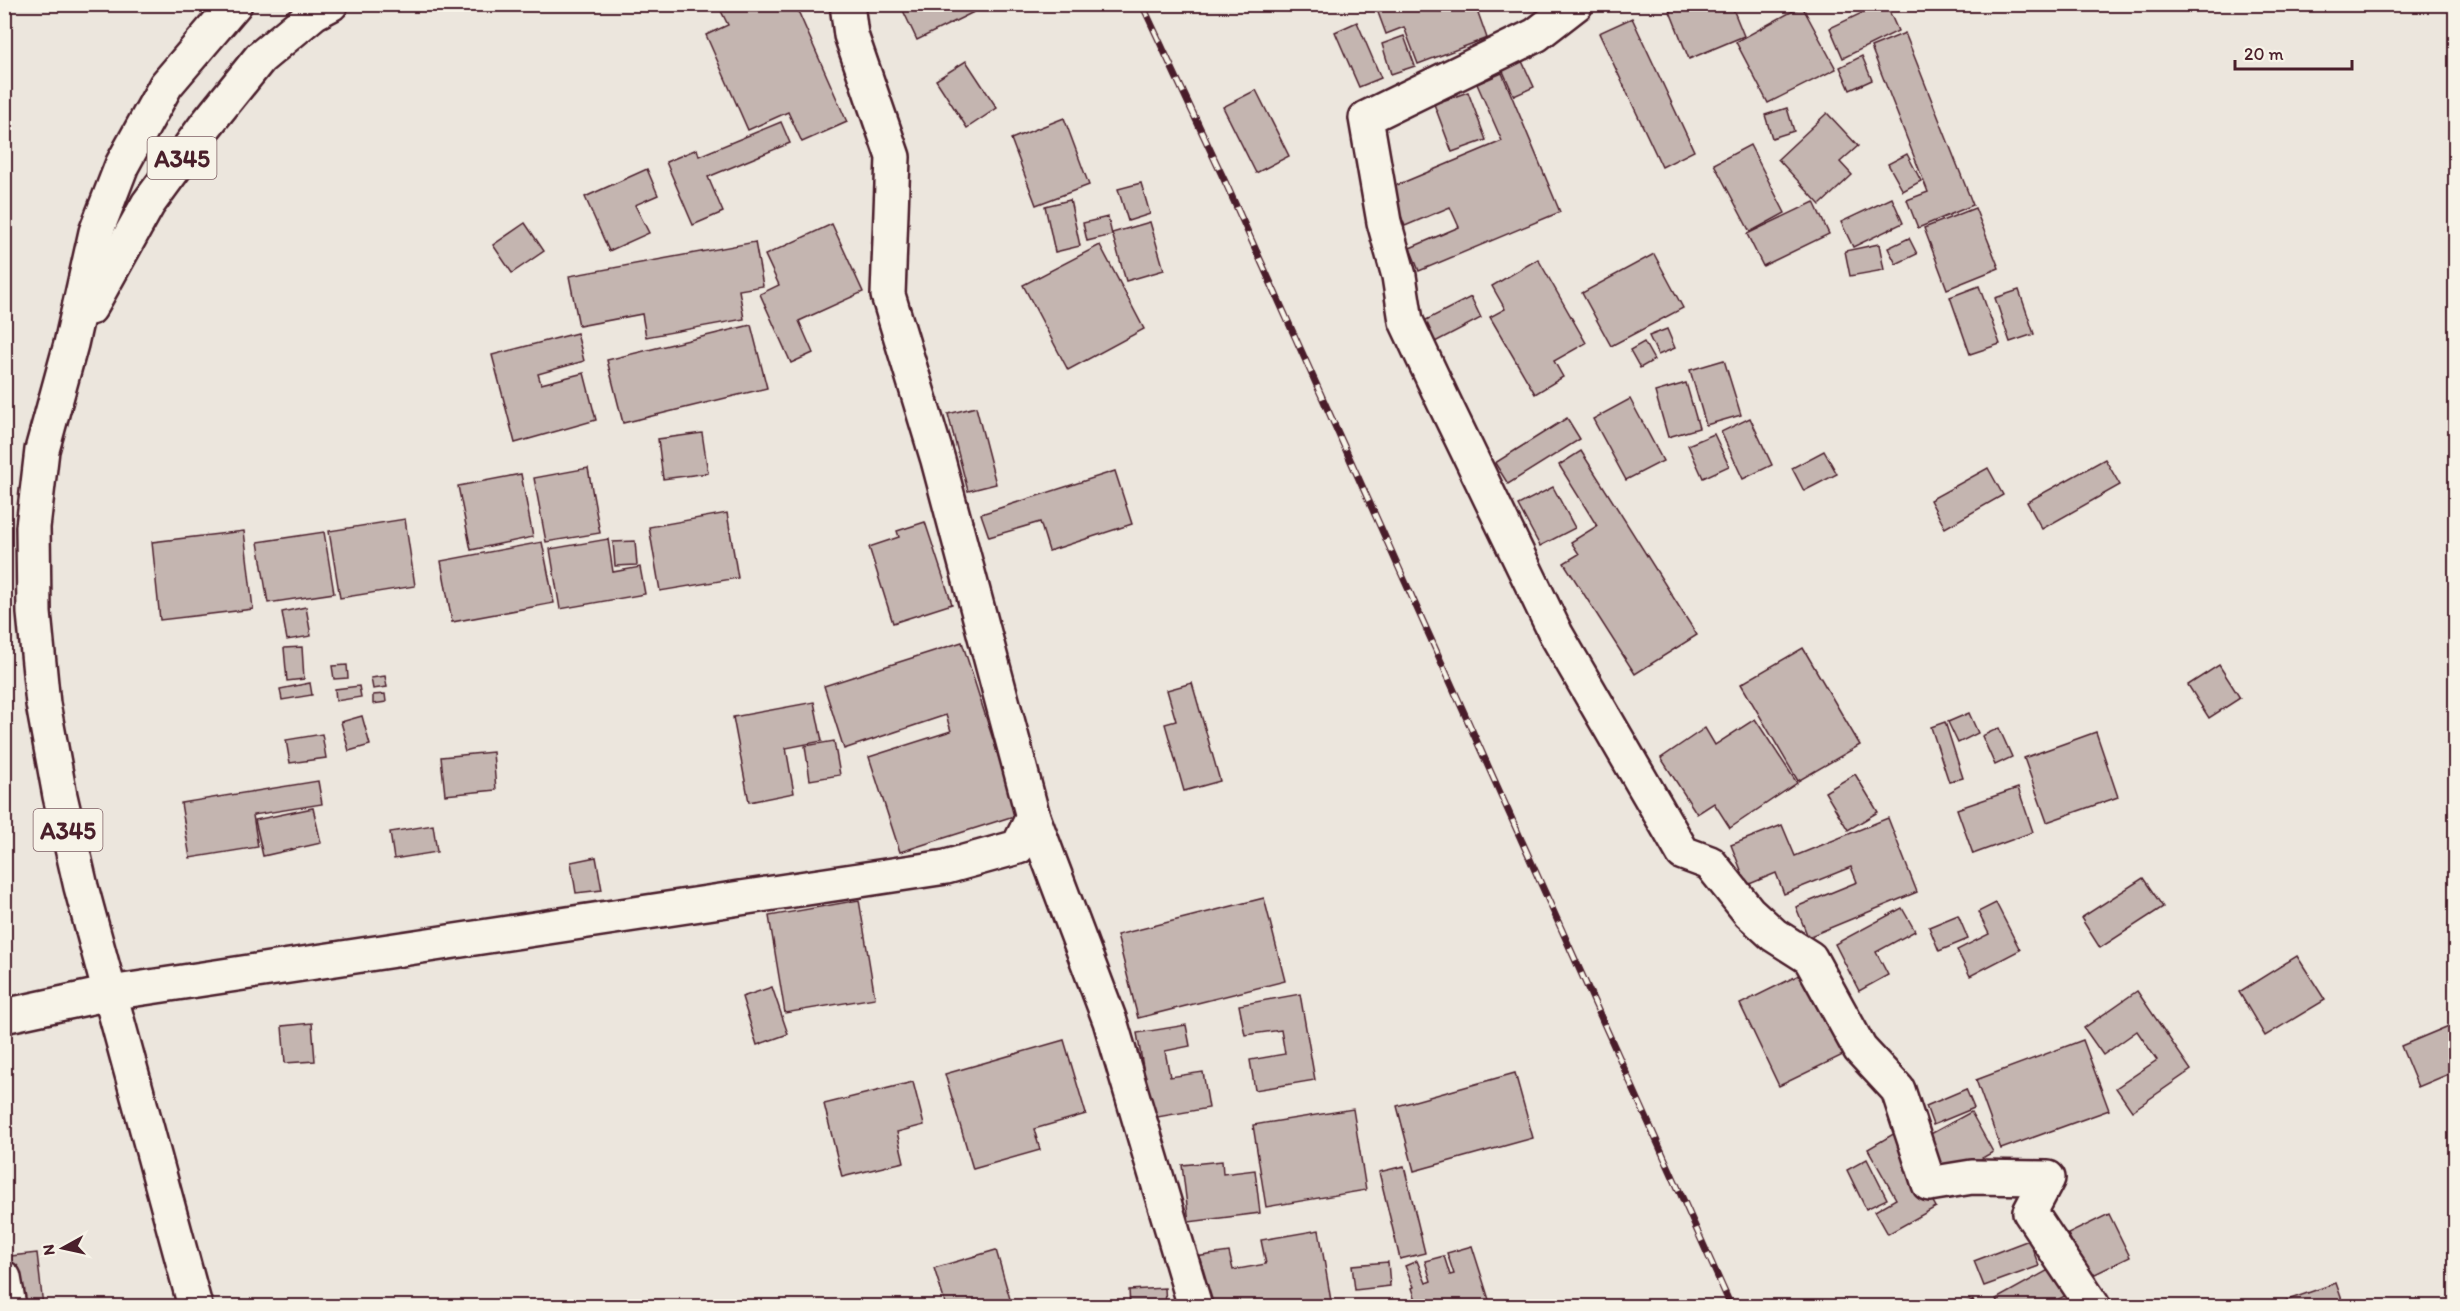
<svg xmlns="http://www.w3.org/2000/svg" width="2460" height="1311" viewBox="0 0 2460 1311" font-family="Itim,sans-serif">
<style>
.building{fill:#c4b5b0;stroke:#4a1f2b;stroke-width:1.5}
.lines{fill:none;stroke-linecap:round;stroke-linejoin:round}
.street-casing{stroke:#4a1f2b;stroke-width:38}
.highway-casing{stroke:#4a1f2b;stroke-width:38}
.street{stroke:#f7f3e8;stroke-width:33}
.highway{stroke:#f7f3e8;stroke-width:33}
.rail-casing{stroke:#4a1f2b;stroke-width:7}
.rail{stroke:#f7f3e8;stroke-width:4.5;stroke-dasharray:14;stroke-linecap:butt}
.labels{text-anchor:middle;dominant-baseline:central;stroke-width:4.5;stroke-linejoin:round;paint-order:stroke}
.shield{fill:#f7f3e8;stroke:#7e5f64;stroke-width:1.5}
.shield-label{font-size:24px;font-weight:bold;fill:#4a1f2b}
</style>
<rect width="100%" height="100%" fill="#ece6dd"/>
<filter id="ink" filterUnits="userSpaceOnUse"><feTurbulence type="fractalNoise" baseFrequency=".0167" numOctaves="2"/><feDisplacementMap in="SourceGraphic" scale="12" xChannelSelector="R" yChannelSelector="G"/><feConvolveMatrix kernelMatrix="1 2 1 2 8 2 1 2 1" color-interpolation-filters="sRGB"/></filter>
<g filter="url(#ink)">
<g class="building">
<polygon points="730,4 755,4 757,7 762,4 795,4 847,122 802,142 788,112 748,130 706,35 728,25 720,9"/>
<polygon points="900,4 990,4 917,40"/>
<polygon points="1383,4 1475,4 1487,38 1418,64 1404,27 1386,34 1376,7"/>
<polygon points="1667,4 1731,4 1744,36 1689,59"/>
<polygon points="1860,4 1886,4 1898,31 1843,58 1830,28 1864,12"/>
<polygon points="1802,6 1836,69 1768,103 1736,42"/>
<polygon points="1632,18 1694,151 1662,167 1599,33"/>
<polygon points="1357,22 1381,78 1359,87 1335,32"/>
<polygon points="1905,33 1973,205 1918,228 1907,200 1928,192 1871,47"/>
<polygon points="1404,36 1415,66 1391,74 1382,44"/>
<polygon points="1862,56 1872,80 1850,90 1840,67"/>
<polygon points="1521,59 1534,87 1514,96 1502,69"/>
<polygon points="966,61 997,108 967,128 936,80"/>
<polygon points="1502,73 1560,212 1419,271 1410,248 1459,227 1450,207 1405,226 1390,188 1502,141 1477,84"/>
<polygon points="1256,90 1289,156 1256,173 1223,107"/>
<polygon points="1468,92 1486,140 1452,152 1434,104"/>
<polygon points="1787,108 1794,131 1772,138 1765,115"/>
<polygon points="1827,113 1858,146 1840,162 1852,175 1820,205 1778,159"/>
<polygon points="1064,118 1089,185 1036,205 1011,139"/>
<polygon points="781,122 790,143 708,177 723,212 693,225 666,162 697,149 699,156"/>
<polygon points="1750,145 1785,213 1750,232 1714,164"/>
<polygon points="1907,154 1921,181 1903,191 1888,164"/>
<polygon points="647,169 658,195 635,205 649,233 609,251 585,197"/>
<polygon points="1141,183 1150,214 1128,221 1118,189"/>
<polygon points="1892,198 1903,223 1853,247 1841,222"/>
<polygon points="1070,200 1080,246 1055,252 1045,206"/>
<polygon points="1814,202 1829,234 1763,266 1747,234"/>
<polygon points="1975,208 1999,268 1947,289 1924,228"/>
<polygon points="1108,217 1112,235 1087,241 1083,223"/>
<polygon points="1150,222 1164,270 1126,281 1112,233"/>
<polygon points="525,223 544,251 512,273 493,245"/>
<polygon points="832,224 863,292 799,321 813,353 791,363 760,294 779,285 765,255"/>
<polygon points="1909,238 1917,254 1896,264 1888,248"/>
<polygon points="755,242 763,286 739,290 744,319 646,337 642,314 579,326 569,276"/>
<polygon points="1879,244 1884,270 1850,276 1845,251"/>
<polygon points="1100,245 1144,329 1068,370 1023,285"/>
<polygon points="1654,254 1683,308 1611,346 1582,293"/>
<polygon points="1538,259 1586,343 1554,361 1563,377 1535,394 1490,317 1505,309 1492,286"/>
<polygon points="1979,286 2000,344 1970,354 1950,297"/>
<polygon points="2019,290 2034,334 2010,342 1995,298"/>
<polygon points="1471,297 1481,318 1435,342 1424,321"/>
<polygon points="751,325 767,388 623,423 607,360"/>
<polygon points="1667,329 1675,348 1658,355 1649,336"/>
<polygon points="577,333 584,361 538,374 541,384 584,373 596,420 515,443 492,355"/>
<polygon points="1644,342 1654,360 1640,368 1630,350"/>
<polygon points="1724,360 1741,415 1706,425 1690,370"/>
<polygon points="1686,383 1699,428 1668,437 1655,392"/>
<polygon points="1630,399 1663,461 1626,480 1593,419"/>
<polygon points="976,407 996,484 968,491 948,414"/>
<polygon points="1567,418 1580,439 1508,484 1495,463"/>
<polygon points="1750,418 1772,465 1743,479 1721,432"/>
<polygon points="702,433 708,473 663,479 658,439"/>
<polygon points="1714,434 1729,466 1703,478 1688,445"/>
<polygon points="1581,451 1697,635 1635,674 1564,563 1579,554 1571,542 1597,526 1559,465"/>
<polygon points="1824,451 1837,474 1804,491 1792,468"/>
<polygon points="2105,459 2120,485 2042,529 2027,502"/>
<polygon points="588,468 600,533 546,542 534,478"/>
<polygon points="1988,468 2003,495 1945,528 1930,500"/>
<polygon points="1115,471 1132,524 1049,551 1040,522 989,537 981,514"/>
<polygon points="521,474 533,537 471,550 458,486"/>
<polygon points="1553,487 1575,528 1540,546 1518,505"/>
<polygon points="727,513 738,578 660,591 649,527"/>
<polygon points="405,519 415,586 340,598 329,531"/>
<polygon points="925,522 952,604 893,623 869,547 899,537 897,531"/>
<polygon points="244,531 253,609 160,620 152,542"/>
<polygon points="324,532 334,593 268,603 258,542"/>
<polygon points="608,539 613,572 640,567 645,594 560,609 550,549"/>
<polygon points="635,541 637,565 615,566 613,542"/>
<polygon points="542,542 554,603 452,622 441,561"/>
<polygon points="306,607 311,636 287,640 282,612"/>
<polygon points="962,642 1017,815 900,852 869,757 951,731 946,715 844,749 824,686"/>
<polygon points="302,647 304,679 287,681 284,648"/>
<polygon points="1803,648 1860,745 1798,781 1741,684"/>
<polygon points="347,665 348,678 334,679 332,666"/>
<polygon points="2219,665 2240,698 2209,718 2188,685"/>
<polygon points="385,676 387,687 373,689 371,678"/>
<polygon points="310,683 312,695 282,700 280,689"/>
<polygon points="1192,683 1220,781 1184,791 1165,724 1176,721 1167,690"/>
<polygon points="359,686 361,697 336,701 335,689"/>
<polygon points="385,694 386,702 373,704 373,695"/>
<polygon points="814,702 822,741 786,748 794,793 749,802 733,717"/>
<polygon points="1969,713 1978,733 1958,743 1948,722"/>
<polygon points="362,716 370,745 349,751 341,722"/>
<polygon points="1755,719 1797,783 1730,828 1714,803 1697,814 1661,758 1705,728 1715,745"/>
<polygon points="1945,722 1963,778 1949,782 1931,727"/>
<polygon points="1999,728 2012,757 1995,765 1982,736"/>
<polygon points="2096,732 2118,797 2047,822 2024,758"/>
<polygon points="322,734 326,758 290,763 286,740"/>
<polygon points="834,741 840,775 810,780 805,746"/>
<polygon points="493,752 496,790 445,795 441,757"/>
<polygon points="1855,774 1878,812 1848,830 1825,792"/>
<polygon points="318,781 322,804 253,815 258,847 190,858 181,803"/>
<polygon points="2018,788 2033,832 1973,854 1957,809"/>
<polygon points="313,808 321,843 263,856 255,820"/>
<polygon points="1888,818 1917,892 1808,937 1796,907 1857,882 1851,867 1784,894 1776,873 1747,885 1731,845 1782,825 1795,856"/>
<polygon points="433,825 437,852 394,859 390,832"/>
<polygon points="596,857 602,890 576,893 571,862"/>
<polygon points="2143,878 2163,907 2100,948 2081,918"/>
<polygon points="1264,898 1285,981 1138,1018 1117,935"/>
<polygon points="859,900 875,998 785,1013 769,916"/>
<polygon points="1996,903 2020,950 1970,976 1957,950 1989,934 1978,912"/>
<polygon points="1902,908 1915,931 1876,952 1888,975 1859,991 1835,944"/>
<polygon points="1958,915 1968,939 1939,951 1929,927"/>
<polygon points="2297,956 2325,1000 2265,1036 2239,992"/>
<polygon points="1807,971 1847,1053 1779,1086 1740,1004"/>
<polygon points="772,987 788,1034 757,1045 742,997"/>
<polygon points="2137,991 2191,1070 2132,1111 2116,1088 2157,1060 2137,1031 2103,1055 2084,1028"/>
<polygon points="1300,994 1315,1080 1255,1090 1250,1060 1285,1054 1281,1030 1245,1035 1239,1005"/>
<polygon points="312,1023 315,1061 285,1063 282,1026"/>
<polygon points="2456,1023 2456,1071 2418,1087 2401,1046"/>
<polygon points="1186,1025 1190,1046 1165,1051 1170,1077 1203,1072 1209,1108 1152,1118 1137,1033"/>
<polygon points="1064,1040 1086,1114 1034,1129 1040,1150 973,1169 945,1074"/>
<polygon points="2083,1040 2109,1110 2001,1149 1976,1080"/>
<polygon points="1515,1073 1533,1138 1414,1171 1397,1106"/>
<polygon points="913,1082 924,1125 897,1132 904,1162 842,1177 824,1104"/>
<polygon points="1966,1089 1974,1108 1933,1125 1926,1106"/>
<polygon points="1353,1109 1366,1190 1266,1207 1253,1125"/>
<polygon points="1971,1112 1993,1152 1947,1178 1925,1137"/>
<polygon points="1895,1133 1936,1207 1888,1234 1875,1211 1896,1199 1868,1149"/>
<polygon points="1867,1159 1887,1199 1866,1209 1847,1170"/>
<polygon points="1222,1161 1223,1174 1255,1170 1260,1213 1189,1222 1182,1165"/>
<polygon points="1404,1166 1425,1253 1400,1259 1379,1172"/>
<polygon points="2109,1214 2130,1257 2089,1277 2068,1234"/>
<polygon points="1319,1230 1331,1301 1301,1306 1204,1306 1195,1257 1229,1252 1233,1270 1266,1264 1261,1240"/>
<polygon points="2029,1240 2039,1266 1984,1286 1974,1261"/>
<polygon points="1472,1246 1491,1306 1418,1306 1412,1288 1414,1287 1405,1266 1417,1261 1426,1283 1431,1281 1425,1261 1444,1256 1450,1275 1454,1274 1447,1253"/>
<polygon points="996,1250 1012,1306 946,1306 934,1268"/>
<polygon points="37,1253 43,1306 17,1306 11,1256"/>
<polygon points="1388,1262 1390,1286 1355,1290 1352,1265"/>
<polygon points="2054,1267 2069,1294 2045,1306 2000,1306 1996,1299"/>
<polygon points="2336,1283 2344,1306 2280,1306 2279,1303"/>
<polygon points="1165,1288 1166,1306 1130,1306 1129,1290"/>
<polygon points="1973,1300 1976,1306 1958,1306"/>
</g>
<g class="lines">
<defs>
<g id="street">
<polyline points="847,4 851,35 893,157 888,295 938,460 1033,817 1110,1021 1195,1306"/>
<polyline points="1576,4 1536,35 1366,118 1384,222 1399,276 1406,321 1442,398 1556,634 1683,853 1710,863 1749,912 1774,935 1810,958 1860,1049 1898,1090 1929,1184 1972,1177 2048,1178 2030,1212 2093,1306"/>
<polyline points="4,1016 110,993 946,867 1018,847 1033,817"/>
<polyline points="4,1278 9,1306"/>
</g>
<g id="highway">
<polyline points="90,308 148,204 206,125 260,58 314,13 331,4"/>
<polyline points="195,1306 81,887 60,796 43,704 34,613 33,527 42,450 71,344 96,232 122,165 166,85 235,4"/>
</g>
</defs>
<use href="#street" class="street-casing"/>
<use href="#highway" class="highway-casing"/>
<use href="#street" class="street"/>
<use href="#highway" class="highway"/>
<defs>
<polyline id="rail" points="1142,4 1228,188 1731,1306"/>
</defs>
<use href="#rail" class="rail-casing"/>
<use href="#rail" class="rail"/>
</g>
</g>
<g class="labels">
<g class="shield">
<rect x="147.5" y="137" width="69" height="42" rx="4.5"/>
<rect x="33.5" y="809" width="69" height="42" rx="4.5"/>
</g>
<g class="shield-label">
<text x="182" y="158">A345</text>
<text x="68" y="830">A345</text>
</g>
</g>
<rect width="2460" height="1311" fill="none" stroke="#f7f3e8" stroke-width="24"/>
<rect x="12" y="12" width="2436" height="1287" fill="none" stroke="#4a1f2b" stroke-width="2" filter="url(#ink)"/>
<g transform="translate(63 1248) rotate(262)" stroke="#f7f3e8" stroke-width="4.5" paint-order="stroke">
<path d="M0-4.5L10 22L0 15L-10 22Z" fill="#4a1f2b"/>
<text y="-9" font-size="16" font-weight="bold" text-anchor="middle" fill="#4a1f2b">N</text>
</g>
<path d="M2235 60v9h117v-9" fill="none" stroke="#4a1f2b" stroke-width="3"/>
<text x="2244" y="60" font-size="18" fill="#4a1f2b" stroke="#f7f3e8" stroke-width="4.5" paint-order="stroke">20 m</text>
</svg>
